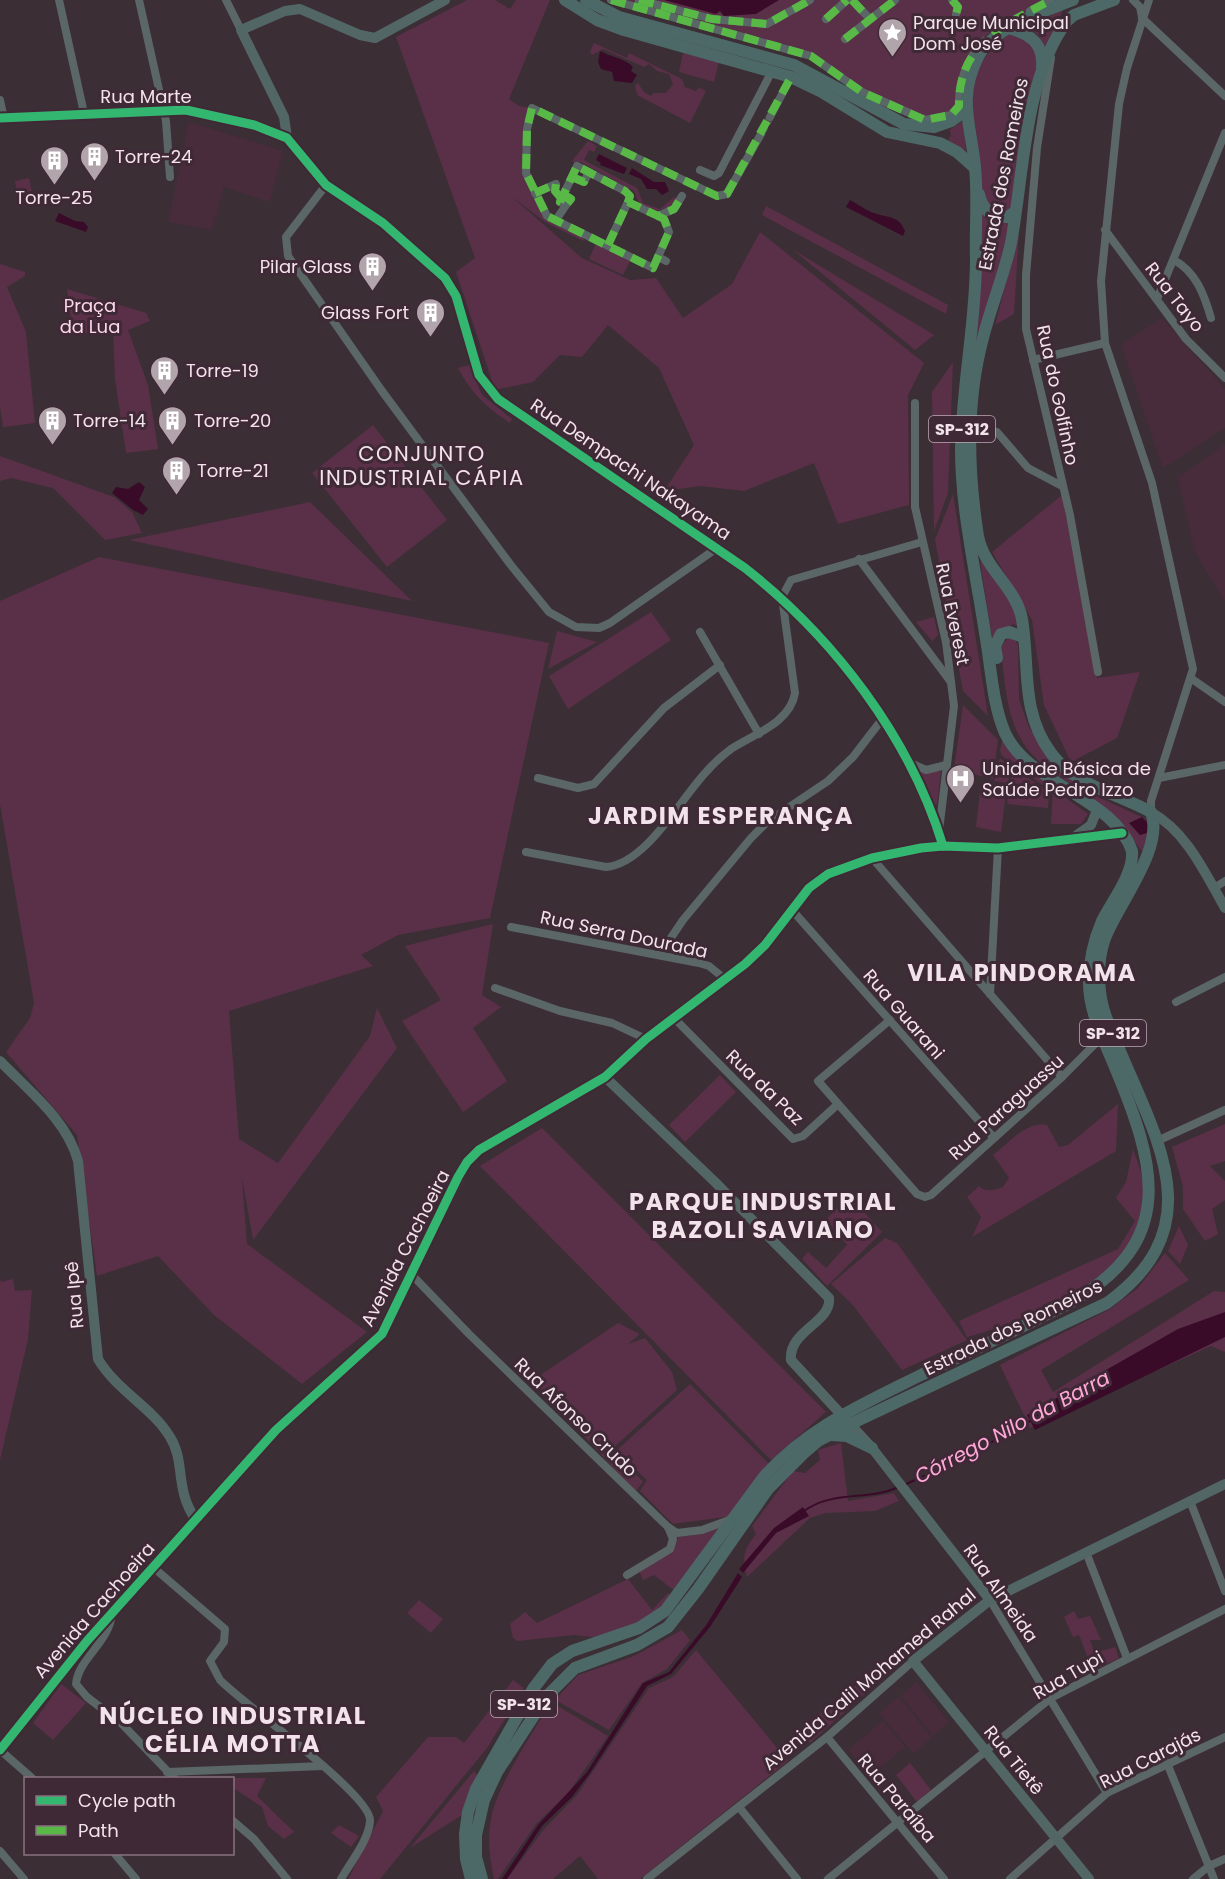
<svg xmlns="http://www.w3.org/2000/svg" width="1225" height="1879" viewBox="0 0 1225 1879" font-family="Poppins,sans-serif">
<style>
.built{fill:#482c3c}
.green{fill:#5a3048}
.water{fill:#3a0b29}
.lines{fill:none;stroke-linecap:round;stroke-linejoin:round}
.stream{stroke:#3a0b29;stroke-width:2}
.street-tunnel{stroke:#564950;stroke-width:8;stroke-dasharray:8 4;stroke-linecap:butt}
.street{stroke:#5a6766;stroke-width:8}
.secondary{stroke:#526765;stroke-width:10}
.primary{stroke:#4d6967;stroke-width:12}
.quiet{stroke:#58b947;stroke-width:8;stroke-dasharray:15 8;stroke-linecap:butt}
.cycleway-casing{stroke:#402936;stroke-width:13}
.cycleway{stroke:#33b770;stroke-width:9}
.labels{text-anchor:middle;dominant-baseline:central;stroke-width:6;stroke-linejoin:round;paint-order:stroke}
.shield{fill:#402936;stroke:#bdabb4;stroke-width:1.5}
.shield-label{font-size:16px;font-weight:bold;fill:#f2e3ea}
.poi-label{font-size:18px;fill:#f2e3ea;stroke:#402936;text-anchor:start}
.street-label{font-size:18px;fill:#f2e3ea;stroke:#402936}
.park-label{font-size:18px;fill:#fcd8eb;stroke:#402936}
.water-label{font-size:20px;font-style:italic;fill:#ffa8d8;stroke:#402936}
.quarter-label{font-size:21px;letter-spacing:1.5px;fill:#f2e3ea;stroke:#402936}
.district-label{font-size:24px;font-weight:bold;letter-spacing:1.5px;fill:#f2e3ea;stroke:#402936}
</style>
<rect width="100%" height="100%" fill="#3b2e35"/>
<g class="built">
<polygon points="189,122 283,151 270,202 224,187 212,230 168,222"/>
<polygon points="1162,318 1225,389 1225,428 1163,468 1121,345"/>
<polygon points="1225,444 1225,601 1195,552 1178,478"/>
<polygon points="916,1682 949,1722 933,1736 901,1696"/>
<polygon points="899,1697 931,1737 914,1754 879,1713"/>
<polygon points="883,1721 905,1747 870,1776 848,1750"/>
</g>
<g class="green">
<polygon points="467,0 495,0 510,9 516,0 550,0 509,99 519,106 531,108 525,172 546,217 586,236 583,241 545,222 511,196 582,258 630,280 656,278 683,318 732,284 760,232 924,363 908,395 909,505 838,524 814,463 744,491 701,486 664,491 694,445 659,368 608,325 582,357 560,355 533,382 495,390 456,272 475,258 396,37"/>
<path d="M613,0H1050C1025,13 987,26 972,52C961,72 965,96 951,114L925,119L863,91L821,63Z"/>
<polygon points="1063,10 1047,50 1037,34 1025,27"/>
<path d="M1011,33L1027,37L1041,59L1010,212L1006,215L988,208L982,195C978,164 969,129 970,98C970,73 991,45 1011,33Z"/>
<polygon points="594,43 627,58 629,53 682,79 685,87 696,91 699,87 706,91 690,123 637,95 635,86 638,83 644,92 651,96 654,93 666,93 673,84 669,74 657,71 649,64 644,67 603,49 592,55 590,52"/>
<polygon points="683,53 719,62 714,82 679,72"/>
<polygon points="963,121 966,153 948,141 951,134 949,130"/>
<polygon points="588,141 597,146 594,152 589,150 584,160 637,188 643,203 660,209 674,197 678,198 670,207 656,211 640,205 634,191 580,162 579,165 572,161"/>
<polygon points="29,178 34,202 20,205 15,181"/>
<polygon points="766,206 948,305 946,314 762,215"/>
<polygon points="980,206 1009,220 1005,255 972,362"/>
<polygon points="1019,233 1014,314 995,325"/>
<polygon points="596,243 631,259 623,275 589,259"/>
<polygon points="792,249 934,335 915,350"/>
<polygon points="0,264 25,272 25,276 7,287 26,332 35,423 3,427 0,407"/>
<polygon points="67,289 146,313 150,321 128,330 148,385 158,449 126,453 115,379 113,332 73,334"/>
<polygon points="953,362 948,493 934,531 932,392"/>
<path d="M469,365L482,395L512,419L510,423C486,407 471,393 458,368Z"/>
<polygon points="373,425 447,520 387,567 312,473"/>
<polygon points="0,456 114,497 132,512 142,533 105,540 53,488 11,478 0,481"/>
<polygon points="953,494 988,716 963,691 935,540"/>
<polygon points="1062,495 1097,678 1140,672 1117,738 1071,762 1044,705 1032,620 992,552"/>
<polygon points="310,502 412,601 129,540"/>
<polygon points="99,557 549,643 490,918 398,935 361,955 373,966 229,1011 239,1139 278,1163 370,1036 377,1008 397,1048 253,1240 242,1178 247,1244 367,1332 302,1384 214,1315 158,1256 97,1276 77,1135 6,1052 30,1018 34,1003 0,804 0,601"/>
<polygon points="982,561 1017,612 1019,626 1013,624 992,637 980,562"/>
<polygon points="651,612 671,640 568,709 549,676"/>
<polygon points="934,617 938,635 932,641 916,622"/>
<polygon points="557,631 597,642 548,669"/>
<path d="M1008,638L1016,641L1018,646L1019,699L1028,725L1050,762L1083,790L1146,819L1148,823L1146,851L1141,850C1125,829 1106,811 1086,794C1064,777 1036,766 1022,741C1006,715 1004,677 1001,647Z"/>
<polygon points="963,705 998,740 993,779 954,769"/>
<polygon points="1004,734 1049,782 1051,791 1002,756 1000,750"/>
<polygon points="1000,758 1011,766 1008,783 994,781"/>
<polygon points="1013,768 1049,792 1048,808 1007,804"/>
<polygon points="941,771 937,805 930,806 917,772"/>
<polygon points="981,782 1007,785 1001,832 976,827"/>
<polygon points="1053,789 1088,814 1081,824 1051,824"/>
<polygon points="493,924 482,995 501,1007 473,1028 507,1081 463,1112 402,1021 441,1000 405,946"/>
<polygon points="720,1075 736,1092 685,1142 669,1125"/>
<path d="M1118,1104L1116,1151L972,1237L981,1217L967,1197L979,1186C986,1193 994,1190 1003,1187L1009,1178L993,1155C1009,1143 1026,1121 1047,1125L1059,1147L1068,1145Z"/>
<polygon points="1225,1124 1225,1161 1210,1166 1225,1181 1225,1200 1212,1209 1218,1234 1205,1241 1183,1209 1183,1187 1172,1147"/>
<polygon points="542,1128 826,1412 771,1460 480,1166"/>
<path d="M1133,1149C1138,1164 1146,1182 1145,1198C1144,1217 1131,1242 1120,1257C1098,1287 1003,1329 967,1337L959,1321L1118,1249L1135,1221L1116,1198L1126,1182Z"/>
<polygon points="850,1197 882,1232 827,1286 802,1259 808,1252 826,1268 847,1245 825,1220"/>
<polygon points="1179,1226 1188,1245 1180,1264 1168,1251"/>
<polygon points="885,1238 897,1243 967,1340 902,1370 852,1304 831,1284"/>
<polygon points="1165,1253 1189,1280 1041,1370 1053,1392 1214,1291 1225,1292 1225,1352 1211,1346 1030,1428 1000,1365 1110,1309 1138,1288"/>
<polygon points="0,1278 1,1282 13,1279 15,1291 32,1290 28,1339 0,1460"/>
<polygon points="618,1323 640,1334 628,1344 645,1338 672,1372 677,1390 612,1449 643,1482 635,1492 533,1380"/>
<polygon points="690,1384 769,1464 732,1516 673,1524 640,1491 647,1480 616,1451"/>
<path d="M841,1443L848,1501L894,1493L899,1501L875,1511L825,1513L810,1518L747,1577C742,1558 743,1550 756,1534L752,1526L793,1471L805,1473L820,1460L818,1450Z"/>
<polygon points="725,1526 676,1592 654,1575 643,1580 639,1571 672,1553 678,1537 702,1534"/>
<polygon points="628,1579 652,1610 668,1593 674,1597 641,1625 599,1638 574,1635 518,1641 513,1638 510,1624 525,1612 537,1623"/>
<polygon points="419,1600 443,1619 431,1633 407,1613"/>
<polygon points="1074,1611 1078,1619 1090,1616 1101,1640 1090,1640 1095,1653 1115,1647 1119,1658 1093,1671 1079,1635 1073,1637 1064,1617"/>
<polygon points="682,1630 690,1640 667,1669 642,1683 609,1730 555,1700 578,1675 634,1656"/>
<polygon points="696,1650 788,1761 640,1879 598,1879 580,1856 553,1879 507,1879 544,1829 577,1795 649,1688 673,1677"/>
<polygon points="908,1655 810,1743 800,1731 843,1693"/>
<polygon points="513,1680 524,1688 487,1748 380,1879 348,1879 383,1811 376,1797 428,1737 456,1737 464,1743"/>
<polygon points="61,1684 86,1703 53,1740 33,1723"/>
<path d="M551,1702L608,1736L569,1792L536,1824L498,1879H494C490,1858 487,1840 491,1819C496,1787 534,1731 551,1702Z"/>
<polygon points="910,1763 931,1790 917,1802 896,1775"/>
<polygon points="474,1771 479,1777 462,1815 410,1848"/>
<polygon points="225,1778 266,1778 257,1796 294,1832 284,1839 268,1826 262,1807 233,1788 232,1778"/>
<polygon points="339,1825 359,1836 351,1847 331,1833"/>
</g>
<g class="water">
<polygon points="664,0 779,0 756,14 724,16 720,11 716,14"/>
<path d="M600,51C611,57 626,59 633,67L631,71L637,75L632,83L614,81L612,72L601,69L598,62Z"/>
<polygon points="599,154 627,168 624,174 600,165 601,163 596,160"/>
<polygon points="632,168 654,182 665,182 669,191 662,195 656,189 647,189 641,179 629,174"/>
<path d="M850,200C858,204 868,212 877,214C890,218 899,216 905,231L903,236L846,207Z"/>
<polygon points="59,213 75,221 84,222 88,227 86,232 55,221"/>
<polygon points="139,482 145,487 139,500 148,509 143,515 133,510 112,493 116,487 128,489"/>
<polygon points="1142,817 1148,823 1147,833 1140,835 1129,823"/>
<polygon points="1225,1312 1225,1337 1035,1430 1027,1415 1178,1329"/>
<polygon points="803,1507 809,1516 776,1533 743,1573 739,1569 774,1528"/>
<polygon points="738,1573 742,1577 710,1627 671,1674 647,1686 590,1773 572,1797 542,1826 507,1879 502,1879 538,1825 587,1772 643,1683 669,1672 707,1624"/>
</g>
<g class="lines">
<g class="stream">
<polyline points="904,1485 957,1461 1032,1420"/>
<path d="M804,1511C833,1490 868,1501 899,1487"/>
</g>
<polyline class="street-tunnel" points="761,134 770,117"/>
<g class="street">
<polyline points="59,0 84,113"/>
<polyline points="139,0 166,121 170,177"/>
<polyline points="226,0 241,30"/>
<path d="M611,0L811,56L862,92L925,120L951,115L959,106C958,84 967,58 983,42"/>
<polyline points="639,0 712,19 767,24 810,0"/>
<polyline points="852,0 870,19"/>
<polyline points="952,0 958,7 956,14"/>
<polyline points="1133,0 1140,7 1142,17"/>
<polyline points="1149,0 1127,68 1119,104 1101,281 1105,343 1152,483 1193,669 1151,801 1151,812"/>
<polyline points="1030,11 1051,0"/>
<polyline points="1142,18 1225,96"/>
<polyline points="826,19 847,0"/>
<polyline points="845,39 895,0"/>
<polyline points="1051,58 1037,148 1026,275 1026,329 1070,515 1098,672"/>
<polyline points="0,100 4,118"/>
<polyline points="770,117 791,77"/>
<polyline points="700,170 714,176 719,173 772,71"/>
<polyline points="572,177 584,182 589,172"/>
<polyline points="326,185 286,237 288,256 382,391 510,564 549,612 576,627 599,628 610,623 717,548"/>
<polyline points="535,193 556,184 555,191 561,198"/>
<polyline points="563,194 571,199 566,205 560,202 577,166 625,191 630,196 628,202"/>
<polyline points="658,216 664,219 669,232 653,268 547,216 526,173 527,129 532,108 717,196 727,194 761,134"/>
<polyline points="556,220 566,205"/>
<polyline points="1105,230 1186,339 1225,378"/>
<polyline points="608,245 628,202 658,216 674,209 682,196"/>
<polyline points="658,257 666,261"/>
<path d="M1174,260C1196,272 1204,294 1211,318"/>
<polyline points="1157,299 1225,133"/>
<polyline points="1033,360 1105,343"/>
<polyline points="915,403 915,507 946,642 954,706 939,831"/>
<polyline points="997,432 1028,468 1062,486"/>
<polyline points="859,559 951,682"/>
<polyline points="700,632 759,734"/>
<polyline points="1192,679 1225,702"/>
<polyline points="908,762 926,770 946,765"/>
<polyline points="538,778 578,788 594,784 664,708 720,665"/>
<polyline points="1159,778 1225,765"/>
<path d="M526,852L606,867C646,864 681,798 707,771C714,763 723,755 731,749C754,734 790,723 795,693L782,597L791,580L922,542"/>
<polyline points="872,858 1062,1077"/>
<polyline points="1214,888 1225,881"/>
<polyline points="792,910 994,1138"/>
<polyline points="511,927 699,963 709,966 726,980"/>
<polyline points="660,954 683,920 751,838 767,822 828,781 853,757 883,718"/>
<polyline points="495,988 560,1011 612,1023 646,1039"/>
<polyline points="990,994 998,848"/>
<polyline points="1176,1002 1225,977"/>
<polyline points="674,1018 793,1139 803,1136 838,1104"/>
<polyline points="890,1020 818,1081 917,1194 925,1197 931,1195 1062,1077 1095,1044 1101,1033"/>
<polyline points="1157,1141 1225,1110"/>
<polyline points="412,1275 469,1334 668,1527 673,1539 670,1549 627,1575"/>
<polyline points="1190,1501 1225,1591"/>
<polyline points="668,1527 677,1533 702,1530 732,1519"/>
<polyline points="1086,1552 1127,1658"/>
<path d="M154,1568L225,1629L224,1642L210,1661L220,1680C243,1704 373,1796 370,1821C369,1840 350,1863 341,1879"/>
<polyline points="990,1600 1107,1793"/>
<path d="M112,1613C110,1642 78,1659 76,1684L87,1697L122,1724L174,1778"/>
<polyline points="827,1737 944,1879"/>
<polyline points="0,1750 87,1641 196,1520"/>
<polyline points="0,1750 32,1778"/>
<polyline points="1167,1763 1214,1879"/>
<polyline points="167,1772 323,1766"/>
<polyline points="739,1807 797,1879"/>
<polyline points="232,1820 254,1839 287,1879"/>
<polyline points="0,1851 24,1879"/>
<polyline points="115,1854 136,1879"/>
<polyline points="647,1879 827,1737 913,1661"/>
<polyline points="828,1879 1051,1698 1225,1609"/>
<polyline points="1010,1879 1107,1793 1225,1737"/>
<polyline points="1193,1879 1209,1866 1225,1859"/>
</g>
<g class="secondary">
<path d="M0,118L186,110L254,125L287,138L326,185L383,223L445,278L456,296L479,375L498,399L745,568C833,637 910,737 943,846"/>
<polyline points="287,138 284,117 241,30 285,11 300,9 360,35 375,38 445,0"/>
<path d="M1151,812C1187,832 1205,873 1225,908"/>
<polyline points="1077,835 1091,825 1097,810"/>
<path d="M0,1061C29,1091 67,1120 78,1161L98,1359C117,1391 153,1408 170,1437C186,1462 174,1489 196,1520L276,1430L382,1334L467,1162L479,1150L605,1077L646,1039L745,964L765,945L809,888L828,874L872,858L921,848L943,846L998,848L1122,833"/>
<path d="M605,1077L715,1182L829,1298C832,1322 788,1331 791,1360L872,1448L990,1600"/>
<polyline points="1089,1879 913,1661 990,1600 1225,1484"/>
</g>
<g class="primary">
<polyline points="565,0 597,20 624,30 791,77 820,91 887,132 940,143 957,152 975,168"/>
<polyline points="586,0 619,17 794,65 904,124 934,127 951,121 965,111"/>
<path d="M1008,28C1029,33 1044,43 1042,67"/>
<path d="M979,194C982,209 991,218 1007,217L1015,212"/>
<polyline points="997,658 995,646 1001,634 1009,632 1023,637"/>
<polyline points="831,1435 847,1436 872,1448"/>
<path d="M471,1879L466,1859L465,1834L468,1812L476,1789L533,1689L552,1664L572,1651L639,1628L665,1611L763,1478C806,1428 865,1403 923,1374C972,1351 1020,1328 1068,1304C1179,1242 1156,1165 1114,1065C1104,1040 1089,1012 1089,983C1089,961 1093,942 1102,921C1112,901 1134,874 1132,851C1114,797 1029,785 1005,733C992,703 991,665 985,633C976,573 961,510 961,449C962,385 976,322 976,259C975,229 978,197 975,167C971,125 957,98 978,57C994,26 1043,12 1073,0"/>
<path d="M482,1879L476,1857V1835L484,1800L497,1772L546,1697L575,1668L637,1645L668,1627L698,1589L768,1489L804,1453L818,1441L863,1418L1107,1303C1211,1228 1159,1144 1120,1051C1112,1032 1102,1012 1100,991C1098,975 1099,957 1104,941C1116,906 1165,849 1151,812C1117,793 1075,786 1051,753C1020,711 1030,667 1022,619C1016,587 984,569 978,536C968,472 966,401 983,338C991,306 1004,275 1011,243C1024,173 1024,79 1067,21L1074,15L1114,0"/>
</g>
<g class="quiet">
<path d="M611,0L811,56L862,92L925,120L951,115L959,106C958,44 1004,25 1051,0"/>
<polyline points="639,0 712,19 767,24 810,0"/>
<polyline points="852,0 870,19"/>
<polyline points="952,0 958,7 956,14"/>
<polyline points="826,19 847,0"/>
<polyline points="845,39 895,0"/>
<polyline points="572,177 584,182 589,172"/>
<polyline points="535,193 556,184 555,191 561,198"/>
<polyline points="563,194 571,199 566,205 560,202 577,166 625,191 630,196 628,202"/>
<polyline points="658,216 664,219 669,232 653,268 547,216 526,173 527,129 532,108 717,196 727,194 791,77"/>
<polyline points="608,245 628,202 658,216 674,209 682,196"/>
</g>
<defs>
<g id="cycleway">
<path d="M0,118L186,110L254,125L287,138L326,185L383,223L445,278L456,296L479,375L498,399L745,568C833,637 910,737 943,846"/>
<polyline points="0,1750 87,1641 276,1430 382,1334 458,1177 467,1162 479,1150 605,1077 646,1039 745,964 765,945 809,888 828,874 872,858 921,848 943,846 998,848 1122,833"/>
</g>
</defs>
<use href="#cycleway" class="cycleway-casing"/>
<use href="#cycleway" class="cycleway"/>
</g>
<defs>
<symbol id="sight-pin" viewBox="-11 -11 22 30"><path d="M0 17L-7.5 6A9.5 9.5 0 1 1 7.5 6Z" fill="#b2a4ab" stroke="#402936"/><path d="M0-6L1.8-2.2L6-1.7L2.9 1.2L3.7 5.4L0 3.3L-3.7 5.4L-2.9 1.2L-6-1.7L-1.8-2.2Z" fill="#fff"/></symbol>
<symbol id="building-pin" viewBox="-11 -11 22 30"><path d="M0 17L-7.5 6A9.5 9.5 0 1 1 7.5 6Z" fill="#b2a4ab" stroke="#402936"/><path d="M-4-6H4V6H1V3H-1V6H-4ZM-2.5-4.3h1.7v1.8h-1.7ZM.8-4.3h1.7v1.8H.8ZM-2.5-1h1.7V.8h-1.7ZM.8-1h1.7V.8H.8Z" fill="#fff"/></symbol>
<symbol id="hospital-pin" viewBox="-11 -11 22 30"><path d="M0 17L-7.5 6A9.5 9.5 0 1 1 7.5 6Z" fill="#b2a4ab" stroke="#402936"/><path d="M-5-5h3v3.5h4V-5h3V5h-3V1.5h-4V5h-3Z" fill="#fff"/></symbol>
</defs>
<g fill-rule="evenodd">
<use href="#sight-pin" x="876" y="16" width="33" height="45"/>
<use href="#building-pin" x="78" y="140" width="33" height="45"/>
<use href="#building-pin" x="38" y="144" width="33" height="45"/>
<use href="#building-pin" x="356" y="250" width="33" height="45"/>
<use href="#building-pin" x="414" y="296" width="33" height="45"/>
<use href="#building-pin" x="148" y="354" width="33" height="45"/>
<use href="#building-pin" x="36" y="404" width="33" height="45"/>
<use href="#building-pin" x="156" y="404" width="33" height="45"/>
<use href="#building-pin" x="160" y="454" width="33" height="45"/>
<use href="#hospital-pin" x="944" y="762" width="33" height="45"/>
</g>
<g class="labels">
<g class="shield">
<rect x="929" y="416" width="66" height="26" rx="4.5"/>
<rect x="1080" y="1020" width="66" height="26" rx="4.5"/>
<rect x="491" y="1691" width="66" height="26" rx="4.5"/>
</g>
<g class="shield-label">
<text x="962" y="429">SP-312</text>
<text x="1113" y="1033">SP-312</text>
<text x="524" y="1704">SP-312</text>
</g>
<g class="poi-label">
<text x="913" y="22">Parque Municipal<tspan x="913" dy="21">Dom José</tspan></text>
<text x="115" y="156">Torre-24</text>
<text x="54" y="197" text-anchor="middle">Torre-25</text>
<text x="352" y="266" text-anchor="end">Pilar Glass</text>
<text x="409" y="312" text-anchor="end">Glass Fort</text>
<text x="186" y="370">Torre-19</text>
<text x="73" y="420">Torre-14</text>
<text x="194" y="420">Torre-20</text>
<text x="197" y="470">Torre-21</text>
<text x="982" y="768">Unidade Básica de<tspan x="982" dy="21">Saúde Pedro Izzo</tspan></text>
</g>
<g class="street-label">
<text x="146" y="96">Rua Marte</text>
<text transform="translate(1003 174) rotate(-79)">Estrada dos Romeiros</text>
<text transform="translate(1175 297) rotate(52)">Rua Tayo</text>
<text transform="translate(1058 395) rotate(78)">Rua do Golfinho</text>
<text transform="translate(631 469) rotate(34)">Rua Dempachi Nakayama</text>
<text transform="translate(953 614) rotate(78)">Rua Everest</text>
<text transform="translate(624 934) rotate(12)">Rua Serra Dourada</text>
<text transform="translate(904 1014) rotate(49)">Rua Guarani</text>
<text transform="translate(765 1087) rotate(44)">Rua da Paz</text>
<text transform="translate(1006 1107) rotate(-42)">Rua Paraguassu</text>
<text transform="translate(405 1248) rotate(-63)">Avenida Cachoeira</text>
<text transform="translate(74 1295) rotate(-95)">Rua Ipê</text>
<text transform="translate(1013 1327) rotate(-26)">Estrada dos Romeiros</text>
<text transform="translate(576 1417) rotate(44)">Rua Afonso Crudo</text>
<text transform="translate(1001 1593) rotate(55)">Rua Almeida</text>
<text transform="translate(94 1610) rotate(-49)">Avenida Cachoeira</text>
<text transform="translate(1068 1675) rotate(-30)">Rua Tupi</text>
<text transform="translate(869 1679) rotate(-40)">Avenida Calil Mohamed Rahal</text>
<text transform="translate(1150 1758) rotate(-27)">Rua Carajás</text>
<text transform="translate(1014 1760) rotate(51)">Rua Tietê</text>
<text transform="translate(897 1798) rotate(50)">Rua Paraíba</text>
</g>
<g class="park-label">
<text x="90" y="305">Praça<tspan x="90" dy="21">da Lua</tspan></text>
</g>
<g class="water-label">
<text transform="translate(1012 1427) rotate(-28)">Córrego Nilo da Barra</text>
</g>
<g class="quarter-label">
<text x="422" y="453">CONJUNTO<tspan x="422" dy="24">INDUSTRIAL CÁPIA</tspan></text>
</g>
<g class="district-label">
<text x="721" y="815">JARDIM ESPERANÇA</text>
<text x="1022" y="972">VILA PINDORAMA</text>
<text x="763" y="1201">PARQUE INDUSTRIAL<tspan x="763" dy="28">BAZOLI SAVIANO</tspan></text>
<text x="233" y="1715">NÚCLEO INDUSTRIAL<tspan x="233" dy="28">CÉLIA MOTTA</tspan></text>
</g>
</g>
<rect x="24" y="1777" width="210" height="78" fill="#402936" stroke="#87737e" stroke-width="1.5"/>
<rect x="36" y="1796" width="30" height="9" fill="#33b770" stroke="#87737e" stroke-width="1.5"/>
<text x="78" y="1807" font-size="18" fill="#f2e3ea">Cycle path</text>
<rect x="36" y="1826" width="30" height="9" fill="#58b947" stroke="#87737e" stroke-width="1.5"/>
<text x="78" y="1837" font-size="18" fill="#f2e3ea">Path</text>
</svg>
